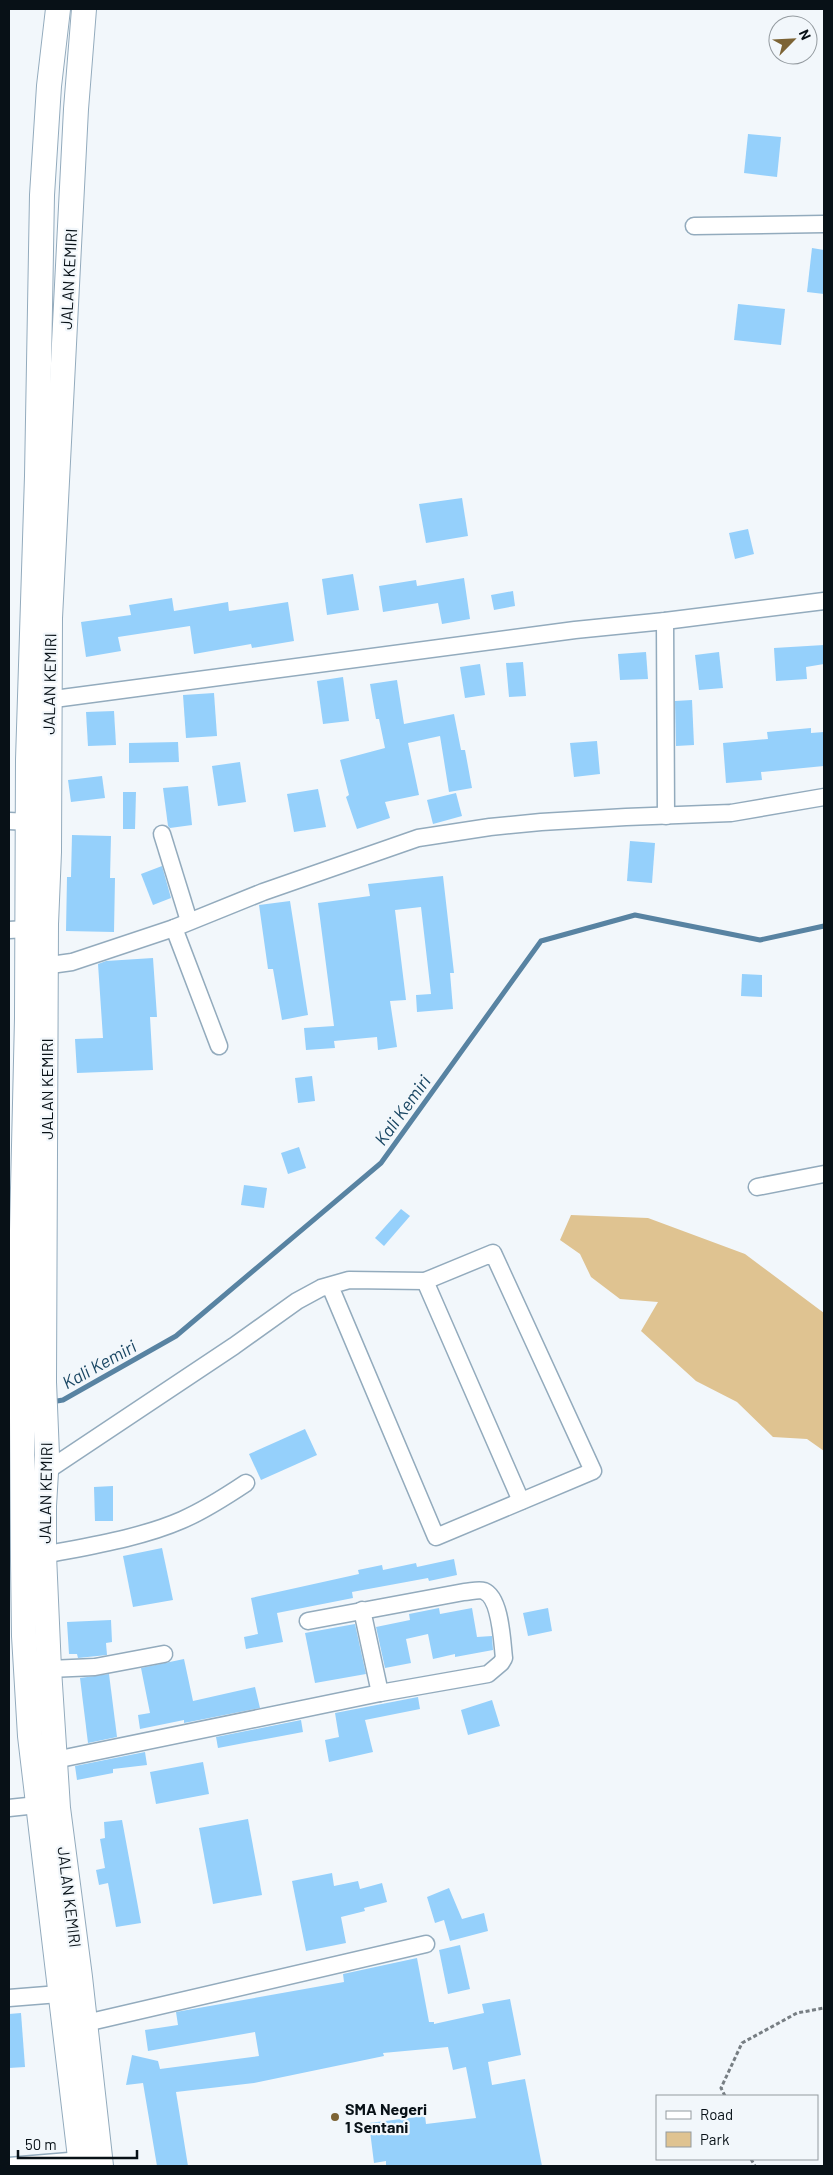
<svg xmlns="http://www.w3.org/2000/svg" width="833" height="2175" viewBox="0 0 833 2175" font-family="Barlow,sans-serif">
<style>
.green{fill:#dfc391}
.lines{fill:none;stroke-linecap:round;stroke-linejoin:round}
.stream{stroke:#5883a2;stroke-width:5}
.building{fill:#95d0fb}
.minor-casing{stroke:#93abbd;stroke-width:19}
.highway-casing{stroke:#93abbd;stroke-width:26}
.path{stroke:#777e83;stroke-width:3;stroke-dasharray:4 2.5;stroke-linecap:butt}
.minor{stroke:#fff;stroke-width:16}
.highway{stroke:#fff;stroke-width:24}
.poi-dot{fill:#7c6334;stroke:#f2f7fb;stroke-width:2}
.labels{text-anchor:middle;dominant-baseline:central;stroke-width:4.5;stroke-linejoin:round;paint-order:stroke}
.street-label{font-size:16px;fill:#081117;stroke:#f2f7fb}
.poi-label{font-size:16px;font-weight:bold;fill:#081117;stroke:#f2f7fb;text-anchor:start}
.water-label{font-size:18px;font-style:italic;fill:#184562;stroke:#f2f7fb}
</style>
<rect width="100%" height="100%" fill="#f2f7fb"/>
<polygon class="green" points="571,1215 648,1218 745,1254 824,1313 824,1451 807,1439 773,1437 737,1402 696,1381 641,1331 658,1302 620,1299 591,1277 580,1254 560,1240"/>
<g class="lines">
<polyline class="stream" points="51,1402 63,1400 176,1336 381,1163 541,941 635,915 760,940 824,926"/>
</g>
<g class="building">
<polygon points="748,134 781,137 777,177 744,173"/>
<polygon points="812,248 824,250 824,294 807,292"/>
<polygon points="738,304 785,309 781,345 734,340"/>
<polygon points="462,498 468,536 426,543 419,504"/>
<polygon points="748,529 754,554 735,559 729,533"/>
<polygon points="353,574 359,610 327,615 322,579"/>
<polygon points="464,578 470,619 442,624 438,603 383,612 379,586 416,580 417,586"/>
<polygon points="513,591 515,606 494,610 491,595"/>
<polygon points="172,598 174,611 228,602 229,611 288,602 294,641 252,648 251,644 194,654 190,626 118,637 121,651 86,657 81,622 131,615 129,605"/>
<polygon points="824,645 824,664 806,667 807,679 776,681 774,648"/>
<polygon points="646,652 648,679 620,680 618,654"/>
<polygon points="719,652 723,688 699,690 695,655"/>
<polygon points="523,662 526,696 509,697 506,663"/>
<polygon points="480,664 485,695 465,698 460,667"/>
<polygon points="343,677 349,721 323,724 317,681"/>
<polygon points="397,680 404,724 454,714 461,750 465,750 472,788 449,792 440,736 408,743 419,795 385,802 390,818 357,829 346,797 349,795 340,760 385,748 379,719 376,719 370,684"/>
<polygon points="214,693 217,736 186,738 183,695"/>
<polygon points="692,700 694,745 676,746 675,701"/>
<polygon points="114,711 116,745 88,746 86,712"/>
<polygon points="811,728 811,733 824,732 824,766 761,772 762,780 726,783 723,743 768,739 767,732"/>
<polygon points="597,741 600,774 574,777 570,743"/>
<polygon points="178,742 179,762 129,763 129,743"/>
<polygon points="240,762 246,802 218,806 212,766"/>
<polygon points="102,776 105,798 71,802 68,780"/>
<polygon points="188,786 192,825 170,828 168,826 163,788"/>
<polygon points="318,789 326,827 294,832 287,794"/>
<polygon points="123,792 136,792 135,829 123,829"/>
<polygon points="456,793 462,816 433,824 427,800"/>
<polygon points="72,835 111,836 110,878 115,878 114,932 66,931 67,877 71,877"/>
<polygon points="630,841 655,843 652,883 627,881"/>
<polygon points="162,866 171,898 153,905 141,874"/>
<polygon points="443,876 454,973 450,973 453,1009 417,1012 416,995 431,994 421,907 395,910 406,1000 390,1001 397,1047 378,1050 377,1037 334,1041 335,1048 306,1050 304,1028 334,1026 318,903 370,896 368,884"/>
<polygon points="290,901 308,1015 282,1020 273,969 268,969 259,905"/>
<polygon points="153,958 157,1017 150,1017 153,1070 77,1073 75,1039 103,1038 98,964 106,961"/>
<polygon points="742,974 762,975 762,997 741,996"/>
<polygon points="312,1076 315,1101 298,1103 295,1078"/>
<polygon points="299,1147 306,1168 288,1174 281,1153"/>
<polygon points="244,1185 267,1188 264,1208 241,1205"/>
<polygon points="401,1209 410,1216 384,1246 375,1238"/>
<polygon points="305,1429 317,1455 261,1480 249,1454"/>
<polygon points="113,1486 113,1521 95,1521 94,1487"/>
<polygon points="162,1548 173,1600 133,1607 123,1556"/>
<polygon points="454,1559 457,1575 429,1581 428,1578 352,1592 353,1598 277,1613 283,1642 246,1649 244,1637 258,1634 251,1598 359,1574 358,1570 382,1565 383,1570 416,1563 417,1567"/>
<polygon points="439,1608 440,1614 472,1608 477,1637 492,1636 493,1650 455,1657 455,1654 433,1659 428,1634 406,1639 411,1663 385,1668 376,1627 410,1620 409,1614"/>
<polygon points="548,1608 552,1631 528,1636 523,1613"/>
<polygon points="111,1620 112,1642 106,1643 107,1655 78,1658 77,1654 69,1654 67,1622"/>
<polygon points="355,1624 366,1674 315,1683 305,1633"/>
<polygon points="184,1659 193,1701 255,1687 260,1708 184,1723 184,1720 140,1729 138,1715 150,1713 141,1668"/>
<polygon points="109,1674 117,1737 88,1743 80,1678"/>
<polygon points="418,1697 420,1709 365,1720 373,1752 329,1762 325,1740 339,1737 335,1713"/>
<polygon points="492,1700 500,1726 468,1735 461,1710"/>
<polygon points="301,1720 303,1732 218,1748 216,1737"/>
<polygon points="145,1752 147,1765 113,1769 113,1773 77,1780 75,1766"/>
<polygon points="203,1762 209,1794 156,1804 150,1772"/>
<polygon points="248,1819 262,1895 213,1904 199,1828"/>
<polygon points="122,1820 141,1923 116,1927 108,1883 99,1885 96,1870 105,1868 100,1839 105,1838 104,1822"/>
<polygon points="332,1873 334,1886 358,1881 360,1889 382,1883 387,1902 364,1908 365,1911 341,1917 346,1943 306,1951 292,1881"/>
<polygon points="449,1888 462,1919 484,1913 488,1931 450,1941 444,1920 435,1923 427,1897"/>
<polygon points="460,1945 470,1989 448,1994 439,1950"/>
<polygon points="417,1958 429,2022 434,2022 434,2024 484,2013 482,2004 510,1999 521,2055 488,2062 492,2085 525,2079 542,2166 386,2166 386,2161 374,2163 369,2123 425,2116 426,2124 476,2118 466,2067 453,2070 448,2047 383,2053 384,2056 254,2083 176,2092 188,2166 157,2166 143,2083 126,2085 132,2055 158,2061 160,2069 259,2056 255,2032 148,2051 145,2030 178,2025 176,2012 344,1982 343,1974"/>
<polygon points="21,2013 25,2067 9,2068 9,2014"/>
</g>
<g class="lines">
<defs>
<g id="minor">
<polyline points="694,226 824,224"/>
<polyline points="665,621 666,816"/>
<polyline points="39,701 575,630 665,621 824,601"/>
<polyline points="9,821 29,822"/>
<polyline points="162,834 189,921"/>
<polyline points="174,928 219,1046"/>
<polyline points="9,930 26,929"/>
<polyline points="36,967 72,962 174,928 263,892 418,838 490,827 541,822 626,817 731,813 824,797"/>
<polyline points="757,1187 824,1174"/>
<polyline points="425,1281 521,1501"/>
<polyline points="45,1472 234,1346 297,1301 321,1288 349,1280 425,1281 493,1253 593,1471 436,1537 330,1286"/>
<path d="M44,1555C89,1546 141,1538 182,1520C205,1510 225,1497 246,1483"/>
<polyline points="362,1610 380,1693"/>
<polyline points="49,1669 95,1667 164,1654"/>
<path d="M55,1760L380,1693L488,1674L501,1663L504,1658C502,1642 501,1598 484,1591C478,1589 470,1592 464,1592L308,1621"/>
<polyline points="9,1808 37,1805"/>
<polyline points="9,1998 59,1994"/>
<polyline points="86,2023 426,1944"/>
<polyline points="9,2166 81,2160"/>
</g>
<g id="highway">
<polyline points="58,9 49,86 42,195 37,476 28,760 27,1018 21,1273 23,1561 24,1636 30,1736 81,2166"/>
<polyline points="84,9 76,109 50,618 49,852 46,924 44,1382 47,1455 44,1506 44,1555 49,1669 58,1808 80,1977 101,2166"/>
</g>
</defs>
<use href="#minor" class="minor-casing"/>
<use href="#highway" class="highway-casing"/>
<g class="path">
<polyline points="725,2096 721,2088 742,2043 797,2013 824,2008"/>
<polyline points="751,2159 755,2166"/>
</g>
<use href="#minor" class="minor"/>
<use href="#highway" class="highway"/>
</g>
<circle class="poi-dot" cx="335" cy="2117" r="5"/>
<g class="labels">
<g class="street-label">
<text transform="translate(68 279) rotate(-87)">JALAN KEMIRI</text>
<text transform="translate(49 684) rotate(-89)">JALAN KEMIRI</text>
<text transform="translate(46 1089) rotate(-90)">JALAN KEMIRI</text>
<text transform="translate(45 1493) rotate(-89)">JALAN KEMIRI</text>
<text transform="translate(70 1897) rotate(83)">JALAN KEMIRI</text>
</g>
<g class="poi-label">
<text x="345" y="2108">SMA Negeri<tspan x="345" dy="18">1 Sentani</tspan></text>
</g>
<g class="water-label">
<text transform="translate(402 1110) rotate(-54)">Kali Kemiri</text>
<text transform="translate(99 1364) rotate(-29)">Kali Kemiri</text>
</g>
</g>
<rect width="833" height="2175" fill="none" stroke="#081117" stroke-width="20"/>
<rect x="656" y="2095" width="162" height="65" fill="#f2f7fb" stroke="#949ba0"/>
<rect x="666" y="2111" width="25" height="8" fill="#ffffff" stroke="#949ba0"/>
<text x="700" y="2120" font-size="15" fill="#081117">Road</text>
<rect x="666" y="2132" width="25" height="15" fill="#dfc391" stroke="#949ba0"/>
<text x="700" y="2145" font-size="15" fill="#081117">Park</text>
<g transform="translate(793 40) rotate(66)"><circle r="24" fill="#f2f7fb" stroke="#949ba0"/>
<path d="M0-4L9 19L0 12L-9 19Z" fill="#7c6334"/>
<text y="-8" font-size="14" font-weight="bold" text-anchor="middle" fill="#081117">N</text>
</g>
<path d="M18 2150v8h119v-8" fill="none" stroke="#081117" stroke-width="2.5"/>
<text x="25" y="2150" font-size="15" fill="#081117" stroke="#f2f7fb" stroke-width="4" paint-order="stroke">50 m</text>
</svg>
